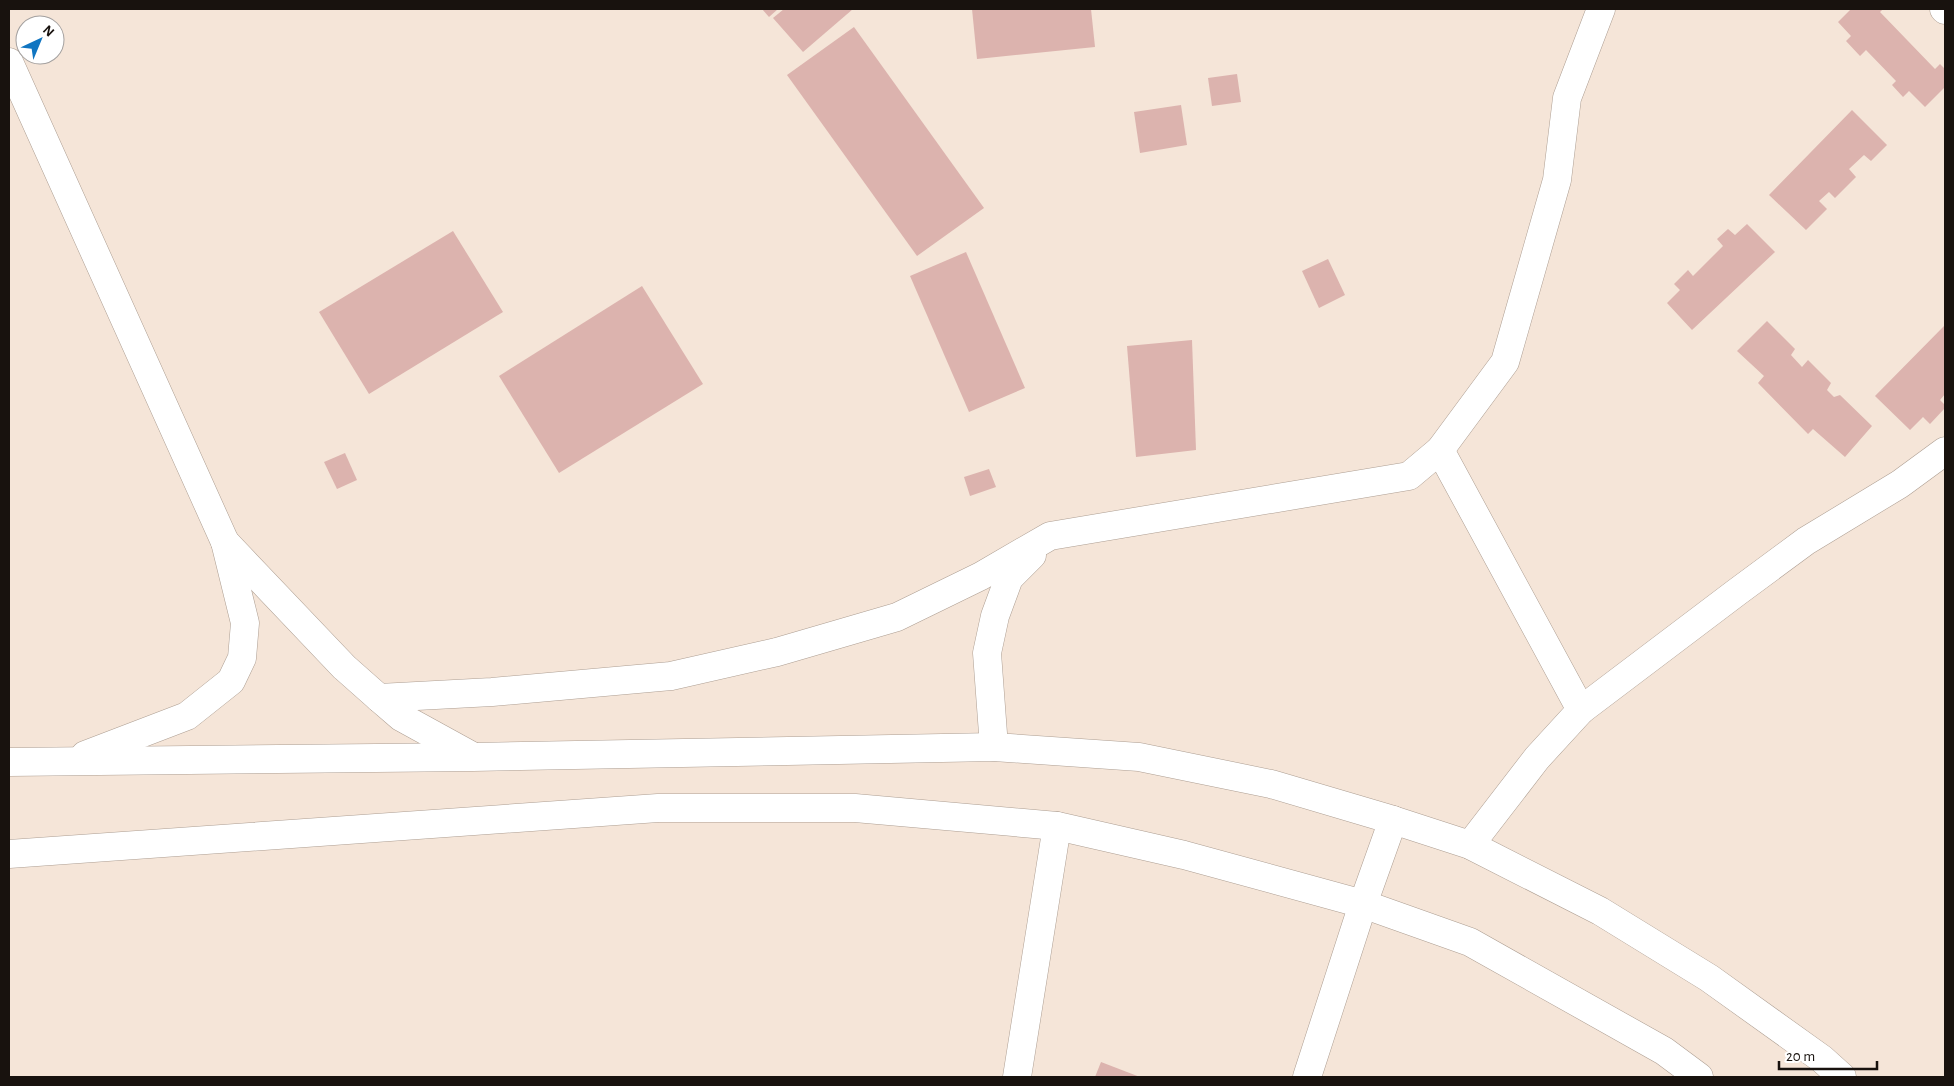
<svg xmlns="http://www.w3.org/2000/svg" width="1954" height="1086" viewBox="0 0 1954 1086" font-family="'Alegreya Sans',sans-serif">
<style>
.building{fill:#dcb3ae}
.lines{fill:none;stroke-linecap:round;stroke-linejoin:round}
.street-casing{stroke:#ad9e92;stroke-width:29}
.secondary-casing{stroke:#ad9e92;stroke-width:29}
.street{stroke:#fff;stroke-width:28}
.secondary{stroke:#fff;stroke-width:28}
</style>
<rect width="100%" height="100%" fill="#f5e5d8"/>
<g class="building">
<polygon points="762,9 778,9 769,17"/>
<polygon points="784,9 853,9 803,52 773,18"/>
<polygon points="972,9 1091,9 1095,47 977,59"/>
<polygon points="1851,9 1883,9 1880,12 1935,69 1940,64 1945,69 1945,87 1925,107 1909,91 1903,97 1892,85 1896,81 1866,50 1860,56 1846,41 1851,36 1838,22"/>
<polygon points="854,27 984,208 917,256 787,75"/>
<polygon points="1237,74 1241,102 1212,106 1208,78"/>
<polygon points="1181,105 1187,145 1140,153 1134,112"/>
<polygon points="1852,110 1887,145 1871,161 1864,155 1849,169 1856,177 1835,198 1829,192 1819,201 1827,209 1806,230 1769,195"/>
<polygon points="1747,224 1775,252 1692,330 1667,303 1680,290 1674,284 1688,270 1693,276 1723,246 1717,239 1728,229 1735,235"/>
<polygon points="453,231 503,312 369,394 319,312"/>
<polygon points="966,252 1025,388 969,412 910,276"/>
<polygon points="1328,259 1345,295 1319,308 1302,271"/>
<polygon points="642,286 703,384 559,473 499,376"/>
<polygon points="1767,321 1795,349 1791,355 1802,367 1808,360 1831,383 1827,390 1834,397 1840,395 1872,426 1845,457 1813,429 1808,434 1758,383 1764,376 1737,351"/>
<polygon points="1945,325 1945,394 1940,400 1945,405 1945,408 1930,424 1923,417 1910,430 1875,396"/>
<polygon points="1192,340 1196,450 1136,457 1127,346"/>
<polygon points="345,453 357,480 337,489 324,462"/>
<polygon points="989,469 996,487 970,496 964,477"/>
<polygon points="1101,1062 1140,1077 1095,1077"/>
</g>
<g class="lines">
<defs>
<g id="street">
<polyline points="1944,9 1945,10"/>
<polyline points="1440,450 1581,710"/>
<polyline points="379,698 492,692 671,676 777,652 897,617 981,576 1050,536 1409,476 1440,450 1505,362 1557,180 1567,98 1601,9"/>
<polyline points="994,747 987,653 995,616 1009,578 1032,555"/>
<polyline points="1470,845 1537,758 1581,710 1737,592 1806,541 1900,484 1945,451"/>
<polyline points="9,854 658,808 855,808 1057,826 1184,855 1363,904 1470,942 1664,1051 1699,1077"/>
<polyline points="1017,1077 1057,826"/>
<polyline points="1307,1077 1363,904 1393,820"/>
</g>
<g id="secondary">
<polyline points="9,62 225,542 245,623 242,658 231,681 187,716 85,755"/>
<polyline points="225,542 344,667 379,698 401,717 472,756"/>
<polyline points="9,762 473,757 994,747 1139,757 1271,784 1393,820 1470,845 1600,911 1709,978 1822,1059 1842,1077"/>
</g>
</defs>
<use href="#street" class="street-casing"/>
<use href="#secondary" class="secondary-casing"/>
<use href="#street" class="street"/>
<use href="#secondary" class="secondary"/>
</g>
<rect width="1954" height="1086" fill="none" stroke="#18120e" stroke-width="20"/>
<g transform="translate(40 40) rotate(44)"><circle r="24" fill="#ffffff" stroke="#a3a09f"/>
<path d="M0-4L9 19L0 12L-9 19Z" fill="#1075c1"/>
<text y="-8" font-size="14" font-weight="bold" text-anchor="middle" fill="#18120e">N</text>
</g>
<path d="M1779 1061v8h98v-8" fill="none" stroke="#18120e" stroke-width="2.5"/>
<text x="1786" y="1061" font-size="15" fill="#18120e" stroke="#ffffff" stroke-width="4" paint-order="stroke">20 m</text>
</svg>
